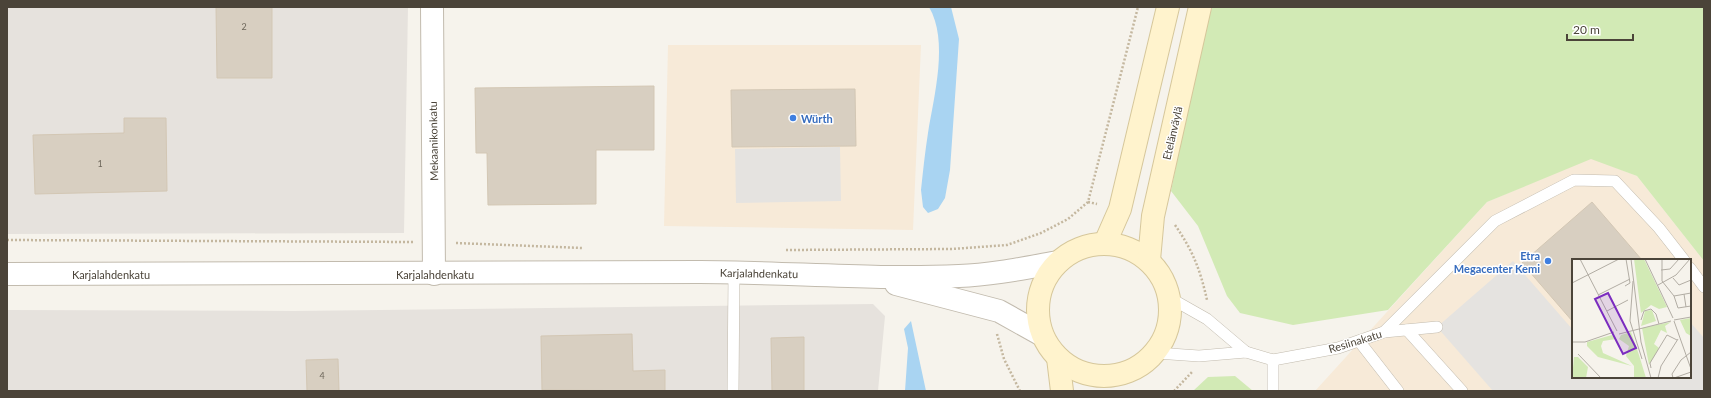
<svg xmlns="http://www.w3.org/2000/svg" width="1711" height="398" viewBox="0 0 1711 398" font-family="Lato,sans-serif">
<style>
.commercial{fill:#f7ead8;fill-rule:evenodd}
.industrial{fill:#e6e2dd}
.green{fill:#d2eab5}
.parking{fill:#e5e3e0}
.water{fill:#a9d4f2}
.building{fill:#d8cfc1;stroke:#d3c7b4}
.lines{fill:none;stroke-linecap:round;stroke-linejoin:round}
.service-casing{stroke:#c2bbae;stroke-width:12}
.minor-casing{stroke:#c2bbae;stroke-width:24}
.secondary-casing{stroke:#d6c79b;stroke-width:24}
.path{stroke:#c4b79f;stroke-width:2.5;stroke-dasharray:2 2;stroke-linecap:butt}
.service{stroke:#fff;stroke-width:11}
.minor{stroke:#fff;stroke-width:22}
.secondary{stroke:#fff3cd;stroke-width:22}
.shop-dot{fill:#3f7fe0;stroke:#fff;stroke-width:1.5}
.labels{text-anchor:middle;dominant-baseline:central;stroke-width:3;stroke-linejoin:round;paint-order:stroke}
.number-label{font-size:9px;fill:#6e675b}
.shop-label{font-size:11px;font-weight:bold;fill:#366cbe;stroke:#fff;text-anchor:start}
.street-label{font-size:11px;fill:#4b4439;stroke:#fff}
.inset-road{fill:none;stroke:#b2ada4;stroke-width:1}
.view{fill:#7b2cbf;fill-opacity:0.15;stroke:#7b2cbf;stroke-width:2}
.inset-edge{fill:none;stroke:#4b4439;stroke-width:2}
</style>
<rect width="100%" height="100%" fill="#f6f3ec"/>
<g class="commercial">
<polygon points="668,45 921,45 913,230 664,226"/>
<path d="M1591,158L1637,176L1704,261V391H1315L1487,202ZM1573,260H1690V377H1573Z"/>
</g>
<g class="industrial">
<polygon points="7,7 408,7 404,233 7,234"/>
<polygon points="873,304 885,316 878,391 7,391 7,310 294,311"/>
</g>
<g class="green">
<polygon points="1212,7 1704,7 1704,261 1637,176 1591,159 1487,202 1388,310 1293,325 1240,313 1227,296 1198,226 1171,191 1193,81"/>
<polygon points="1235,376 1253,391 1193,391 1208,377"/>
</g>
<g class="parking">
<polygon points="840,147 841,201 736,203 735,149"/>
<polygon points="1513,261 1573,330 1573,377 1690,377 1690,322 1704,338 1704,389 1702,391 1493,391 1437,327"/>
</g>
<g class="water">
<path d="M929,7H951L959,39L950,170L945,198L938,209L928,213L923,207L921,190C923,171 925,152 928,133C934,96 949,41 929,7Z"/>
<polygon points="911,321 926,391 905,391 908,348 904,329"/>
</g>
<g class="building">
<polygon points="216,7 272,7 272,78 217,78"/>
<polygon points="654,86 654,150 596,150 596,204 488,205 487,153 476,153 475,88"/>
<polygon points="855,89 856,146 732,147 731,90"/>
<polygon points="124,118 166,118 167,191 35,194 33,135 124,133"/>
<polygon points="1592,202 1642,260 1573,260 1573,322 1522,263"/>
<polygon points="632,334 633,371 665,370 665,391 542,390 541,336"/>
<polygon points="804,337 804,391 772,391 771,338"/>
<polygon points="338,359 339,391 307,391 306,360"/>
</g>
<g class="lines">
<defs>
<g id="service">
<polyline points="1690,268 1704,287"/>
<polyline points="1170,298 1207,319 1246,352"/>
<polyline points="1407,330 1462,391"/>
<polyline points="1384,332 1495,221 1574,180 1615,181 1659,228 1684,260"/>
<polyline points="1359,341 1398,391"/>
<polyline points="1156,353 1199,356 1246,352 1273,360 1338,348 1384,332 1437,327"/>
<polyline points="733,391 734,272"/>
<polyline points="1273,391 1273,360"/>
</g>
<g id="minor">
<polyline points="432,7 434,274"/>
<path d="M7,274C238,274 469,273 700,272C786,272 872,280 959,276C992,275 1025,268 1058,262"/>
<polyline points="896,284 999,311 1042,335"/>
</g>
<g id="secondary">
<polyline points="1105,243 1120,209 1168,7"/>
<circle cx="1104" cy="310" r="66"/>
<polyline points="1149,260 1153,216 1200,7"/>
<polyline points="1058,358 1062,391"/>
</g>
</defs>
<use href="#service" class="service-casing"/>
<use href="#minor" class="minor-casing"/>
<use href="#secondary" class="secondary-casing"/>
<g class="path">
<polyline points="1088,202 1097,204"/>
<path d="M1175,225C1193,251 1200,269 1207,300"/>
<polyline points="7,240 413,242"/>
<polyline points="456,243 583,248"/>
<polyline points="786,250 952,249 1007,245 1041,233 1068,219 1088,202 1138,7"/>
<polyline points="997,334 1004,359 1020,391"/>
<polyline points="1174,391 1192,372"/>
</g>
<use href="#service" class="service"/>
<use href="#minor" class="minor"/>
<use href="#secondary" class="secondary"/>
</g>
<g class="shop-dot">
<circle cx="793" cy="118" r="4"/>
<circle cx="1548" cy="261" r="4"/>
</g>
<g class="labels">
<g class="number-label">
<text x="244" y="26">2</text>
<text x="100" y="163">1</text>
<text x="322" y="375">4</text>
</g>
<g class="shop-label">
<text x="801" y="118">Würth</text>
<text x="1540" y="255" text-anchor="end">Etra<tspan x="1540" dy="13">Megacenter Kemi</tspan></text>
</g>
<g class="street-label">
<text transform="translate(1172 133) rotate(-77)">Etelänväylä</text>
<text transform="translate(433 141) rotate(-91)">Mekaanikonkatu</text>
<text transform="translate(759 273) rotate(1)">Karjalahdenkatu</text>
<text x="111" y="274">Karjalahdenkatu</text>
<text x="435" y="274">Karjalahdenkatu</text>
<text transform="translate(1355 341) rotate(-17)">Resiinakatu</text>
</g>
</g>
<g transform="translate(1572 259)">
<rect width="119" height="119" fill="#f6f3ec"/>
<path d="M62,0H72L95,48L87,50L79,46L69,54ZM80,51L84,62L69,67L73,52ZM119,59V77L114,74L108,61ZM99,63L93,67L95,74L89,71L82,85L87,89L77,106L70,69ZM59,73L67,96L74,119H62V107L54,97L57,87L47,80L49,76ZM40,76L44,80L31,82L29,87L31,94L60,107L26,98L15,87V83ZM2,98H6L16,108L14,119H0Z" fill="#d2eab5"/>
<path class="inset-road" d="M8,0L45,72M59,0L69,83L79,119M73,0L101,59M90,0V22L102,37M89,11L98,10L107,0M101,19L107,26L119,21M61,22L58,62L70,100M0,24L47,0M86,26L104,16L118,0M53,27L58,24L54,0M112,35L114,48M26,36L58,20M102,37L106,49L119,47M102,37L119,34M35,52L56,41M69,61L72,52L79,50L84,55L87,65M102,61L119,58M102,62L119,110M47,75L99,62M0,83H13L42,73M6,95L29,119M79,109L78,104L95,76L105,81M86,119L89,107L106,80M101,119L100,115L109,101L119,93M102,119L119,113"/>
<path class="view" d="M36,34L64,89L51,95L23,40Z"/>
<rect width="119" height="119" class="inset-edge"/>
</g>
<rect width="1711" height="398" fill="none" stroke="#4b4439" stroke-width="16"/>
<path d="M1567 34v6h66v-6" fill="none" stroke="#4b4439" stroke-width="2"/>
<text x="1573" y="34" font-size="12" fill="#4b4439" stroke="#ffffff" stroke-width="3" paint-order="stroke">20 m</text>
</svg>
